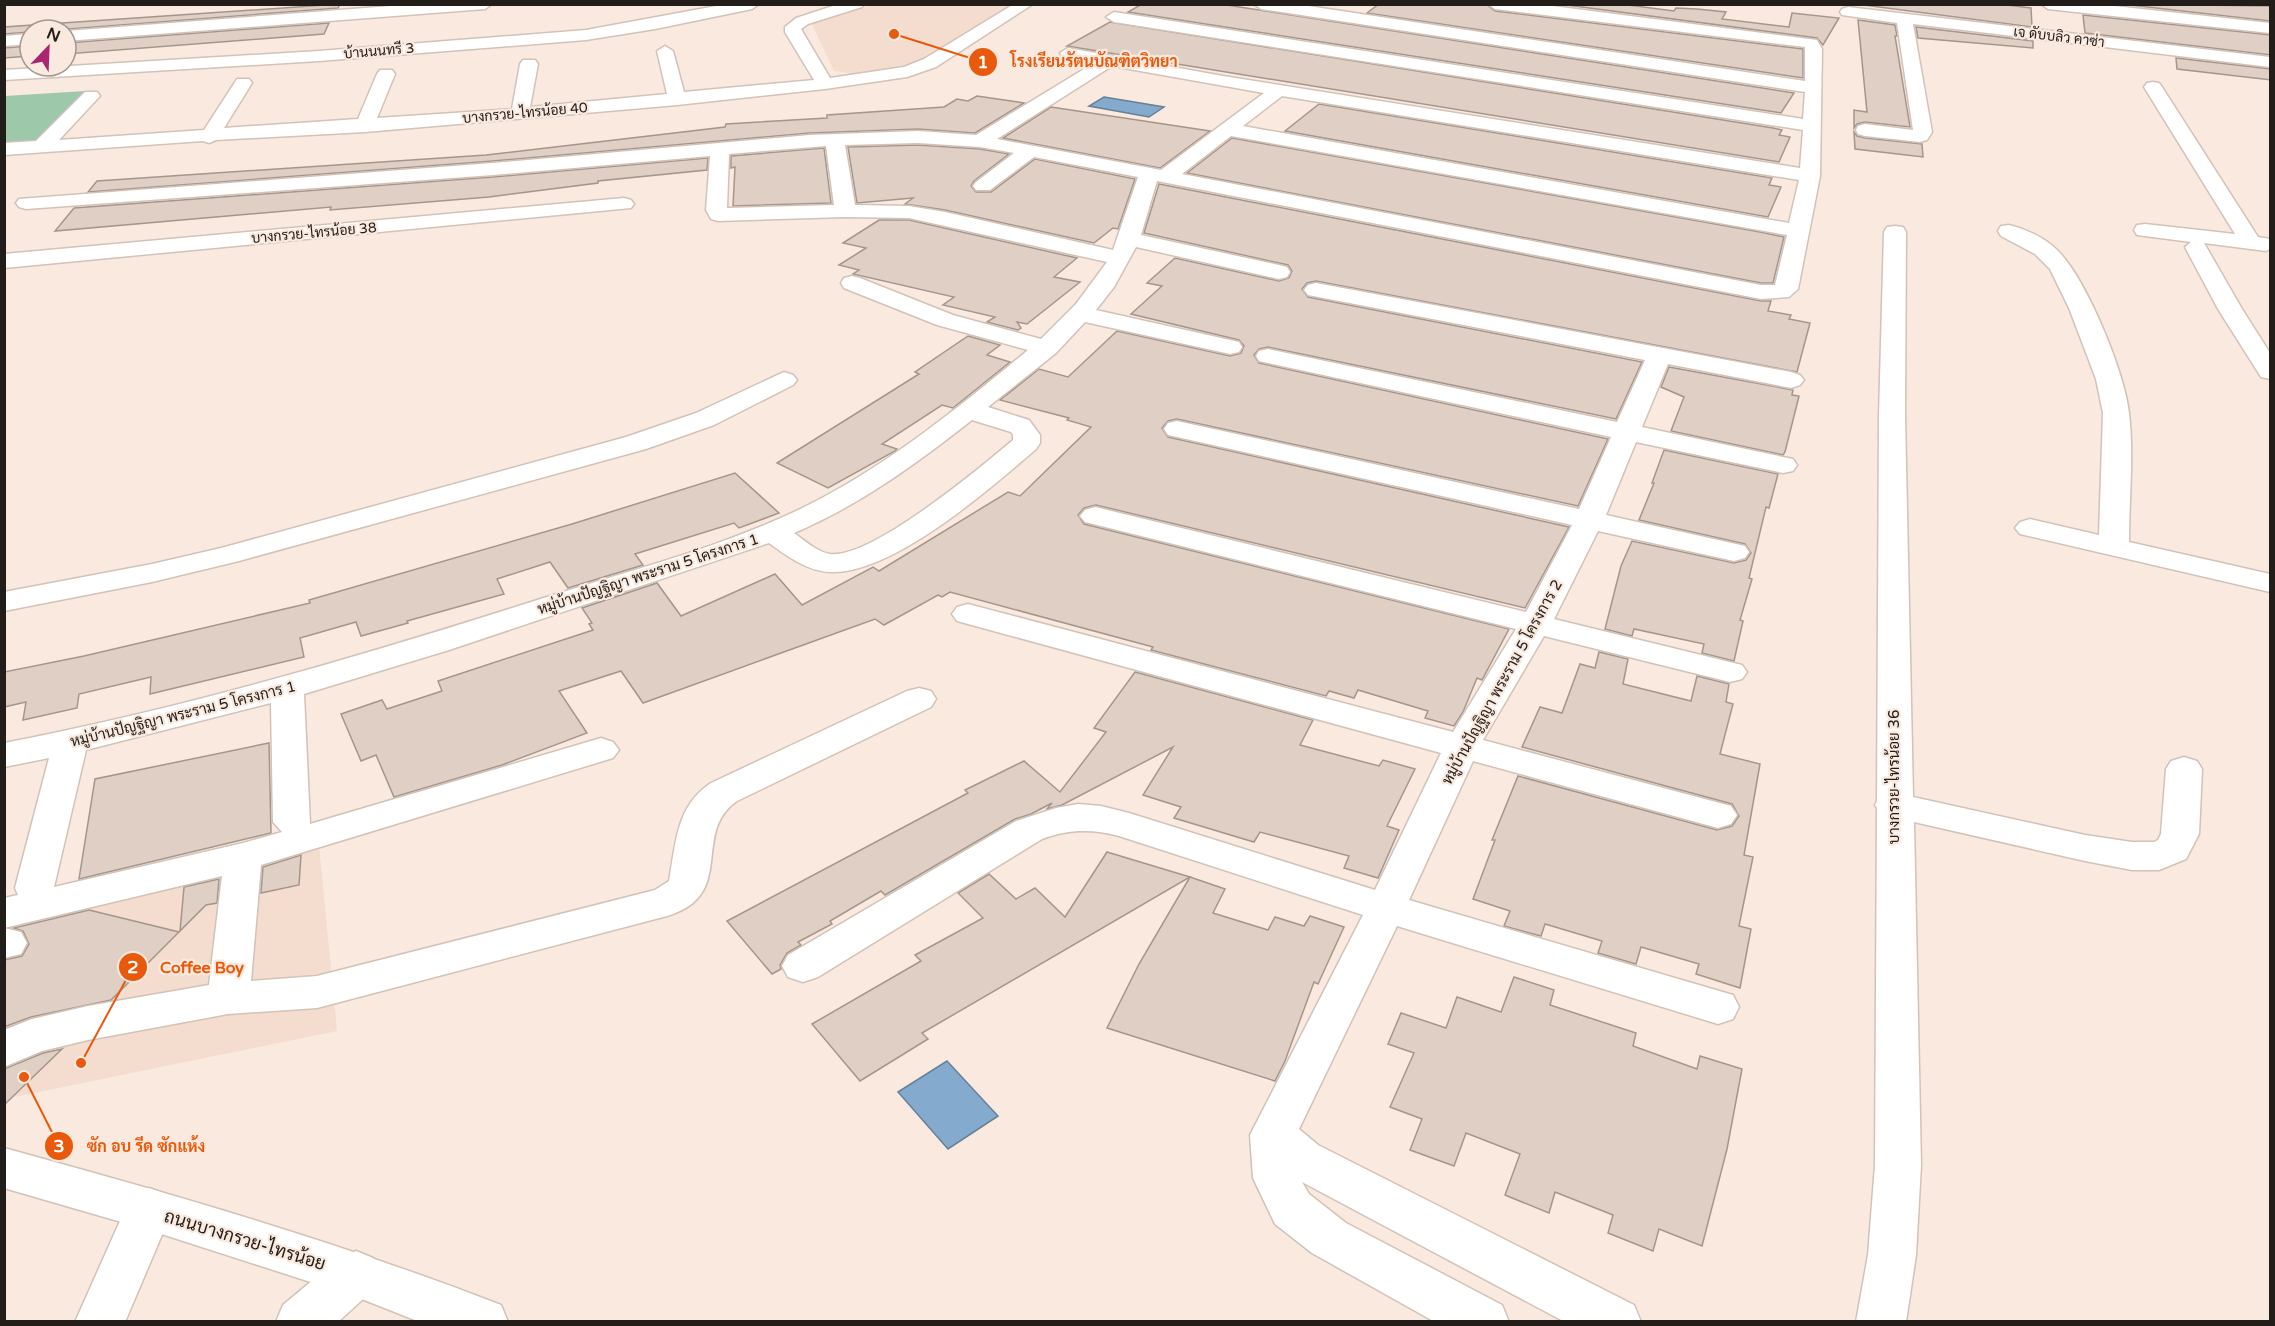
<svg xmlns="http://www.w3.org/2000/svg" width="2275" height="1326" viewBox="0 0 2275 1326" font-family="'Varela Round',Sarabun,sans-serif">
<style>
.built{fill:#f4ddce}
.green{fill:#9dc8aa}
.water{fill:#84abcd;stroke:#678097;stroke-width:1.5}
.building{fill:#dfcfc5;stroke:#a5968c;stroke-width:1.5}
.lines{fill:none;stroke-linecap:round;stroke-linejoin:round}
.minor-casing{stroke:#d2c2b7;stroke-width:3}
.major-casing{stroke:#d2c2b7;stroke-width:3}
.minor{fill:#fff;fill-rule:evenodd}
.major{fill:#fff;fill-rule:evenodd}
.labels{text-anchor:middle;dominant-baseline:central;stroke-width:4.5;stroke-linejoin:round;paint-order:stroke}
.far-street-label{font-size:14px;fill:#221d19;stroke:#f9e9de}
.street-label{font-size:15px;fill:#221d19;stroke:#f9e9de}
.near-street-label{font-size:18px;fill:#221d19;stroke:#f9e9de}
.leader{fill:none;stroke:#e8590c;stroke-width:2}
.callout-dot{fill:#e8590c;stroke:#f9e9de;stroke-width:2}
.mark-label{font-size:18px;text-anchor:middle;font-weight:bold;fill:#fff}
.callout-label{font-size:16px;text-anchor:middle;font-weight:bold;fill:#e8590c;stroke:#f9e9de;stroke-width:4.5;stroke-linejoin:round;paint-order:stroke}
</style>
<rect width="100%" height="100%" fill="#f9e9de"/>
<g class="built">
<polygon points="873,5 1019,5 953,45 906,66 858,74 834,71 811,22"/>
<polygon points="319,845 337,1031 5,1099 4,919"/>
</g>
<polygon class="green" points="85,91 37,143 5,146 5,96"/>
<g class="water">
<polygon points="1104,97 1164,107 1149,117 1089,106"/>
<polygon points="947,1061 998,1116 948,1149 898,1092"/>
</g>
<g class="building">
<polygon points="340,4 338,8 4,34 4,27"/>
<polygon points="1142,4 1220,4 1794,93 1781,113 1128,12"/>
<polygon points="1379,4 1486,4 1495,11 1803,49 1803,78 1367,13"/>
<polygon points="1559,4 1620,4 1674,11 1676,8 1697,9 1726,12 1722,19 1789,27 1792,13 1839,18 1823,45 1817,38"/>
<polygon points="1856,4 1999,4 2031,8 2032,27"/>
<polygon points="2121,4 2271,6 2271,21 2270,21"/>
<polygon points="2083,15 2271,35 2271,55 2085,33"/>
<polygon points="1858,20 1895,25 1897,36 1895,36 1910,127 1865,122 1857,124 1854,128 1854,110 1867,112"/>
<polygon points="1110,22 1773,128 1782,130 1779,135 1790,137 1779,162 1067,46"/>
<polygon points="329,23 324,34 66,54 66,43"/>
<polygon points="1916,27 2033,41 2033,48 1918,38"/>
<polygon points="30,46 30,56 4,58 4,48"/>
<polygon points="2176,58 2271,69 2271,80 2177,69"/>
<polygon points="977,96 1024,103 975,133 918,129 810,133 493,161 88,192 97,181 486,155 725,127 726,124 827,118 827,115 944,107 957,99 968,101"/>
<polygon points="1319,104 1772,178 1769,185 1781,187 1768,217 1285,131"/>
<polygon points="1051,107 1210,131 1160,168 1003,138"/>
<polygon points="1854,132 1857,136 1865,138 1922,144 1923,157 1855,149"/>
<polygon points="1232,138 1760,232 1784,237 1773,283 1761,283 1187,173"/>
<polygon points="918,145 980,149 1009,154 974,181 971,186 976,192 991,192 1035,159 1135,179 1118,229 1113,228 1094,243 945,210 905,204 913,198 857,203 848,147"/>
<polygon points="824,148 831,203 733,206 735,167 731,168 731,156"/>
<polygon points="708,158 707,170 598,181 598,183 489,197 330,210 331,207 55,231 74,208 493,177"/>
<polygon points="1159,184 1761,301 1771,301 1768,311 1791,315 1789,319 1810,323 1797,372 1316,281 1307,283 1302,289 1308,297 1642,362 1616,419 1268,347 1259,349 1254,355 1259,363 1608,439 1578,506 1177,419 1168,421 1162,428 1168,437 1569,527 1525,608 1096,505 1084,508 1078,515 1084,524 1509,629 1482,680 1477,678 1463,712 1454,726 1425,718 1428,711 1358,690 1354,698 1329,691 1326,696 1151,650 1153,647 950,592 942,597 938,595 884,625 875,619 643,703 621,671 559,691 587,733 502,765 394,797 376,755 361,761 341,714 382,700 387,709 442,691 438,681 593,630 589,624 592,623 582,608 657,583 681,616 775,574 802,605 873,567 879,571 1008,492 1020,496 1091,427 1067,420 1069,418 1000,400 1039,369 1068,377 1117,331 1230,356 1241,353 1244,346 1239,340 1131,314 1162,286 1147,283 1175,258 1279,281 1289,278 1292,271 1288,265 1144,233"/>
<polygon points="879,220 909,220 1077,258 1054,277 1080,282 1027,324 1017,322 1021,328 1018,330 987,322 995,317 943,305 954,297 853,274 859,270 839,265 866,248 843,243"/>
<polygon points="968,336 1000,345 987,355 1010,362 953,408 942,405 882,444 897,449 895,451 828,488 777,463 919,374 915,372"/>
<polygon points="1669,367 1793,390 1792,395 1799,396 1785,452 1783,455 1671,431 1684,397 1661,387"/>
<polygon points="1664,450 1778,474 1769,508 1766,507 1749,578 1752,579 1740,620 1743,621 1734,661 1702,653 1704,644 1634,629 1632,636 1605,629 1621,566 1632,541 1734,563 1746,560 1751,553 1745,544 1639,520 1654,483 1652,483"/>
<polygon points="735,473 779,513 739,528 734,523 635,554 643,565 568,588 550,562 497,579 504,594 407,621 408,623 361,636 356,622 300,638 304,657 150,694 151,677 79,694 77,708 23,720 26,702 4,707 4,672 84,656 310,603 309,600 572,524"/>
<polygon points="1599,652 1628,659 1623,684 1691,701 1697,676 1729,684 1726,702 1733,704 1720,754 1760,764 1744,855 1753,857 1739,926 1751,929 1740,988 1696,974 1699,964 1641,947 1636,964 1598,953 1602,941 1545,924 1541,936 1504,926 1510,911 1473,899 1495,840 1492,840 1518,776 1717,830 1732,826 1739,816 1732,804 1522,747 1540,707 1562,713 1580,664 1595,668"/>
<polygon points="1135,672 1313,720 1300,745 1379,766 1383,760 1415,769 1387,826 1399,830 1378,878 1344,868 1349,856 1260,832 1254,842 1174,818 1181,807 1143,795 1173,747 1062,805 1047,809 1052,803 1031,814 1015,819 885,895 881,891 830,921 832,924 798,942 801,945 787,953 780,965 781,969 772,974 727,921 968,793 965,790 1024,761 1060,792 1106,732 1094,728"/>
<polygon points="269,743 271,833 79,879 95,779"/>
<polygon points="1107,852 1190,877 922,1033 928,1039 860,1081 812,1024 921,961 915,955 983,918 958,893 989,874 1016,899 1035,888 1065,917"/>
<polygon points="301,855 299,885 261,893 263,867"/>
<polygon points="1190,877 1225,889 1213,913 1268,930 1275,917 1304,926 1310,916 1344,927 1318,984 1314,982 1285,1061 1275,1081 1107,1028 1139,964"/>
<polygon points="219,879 217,903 206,905 180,931 184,887"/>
<polygon points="89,910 179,932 111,1000 31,1017 4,1027 4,960 22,956 29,944 23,931 14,928"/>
<polygon points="1514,977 1554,990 1550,1005 1636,1033 1633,1046 1697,1069 1700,1056 1742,1069 1727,1149 1702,1246 1659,1229 1653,1251 1608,1233 1613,1215 1555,1192 1549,1213 1505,1195 1520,1154 1466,1133 1454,1166 1410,1150 1422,1119 1390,1107 1414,1053 1388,1044 1401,1013 1446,1028 1457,997 1501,1012"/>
<polygon points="62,1049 4,1105 4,1069 43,1053"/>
</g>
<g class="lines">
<defs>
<g id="minor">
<polygon points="417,4 492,4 485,9 66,41 66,31"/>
<polygon points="727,4 759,4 752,9 655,29 586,40 319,61 4,80 4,70 319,51 586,30"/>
<polygon points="839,4 864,4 862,7 808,24 801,29 830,78 904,67 924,59 1014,4 1033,4 936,67 907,77 825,89 677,105 365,132 216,140 209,143 203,141 4,155 4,143 36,141 85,92 97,92 100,96 59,140 204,130 237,79 249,79 252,83 224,128 358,119 377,74 380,70 392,70 395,74 377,118 512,109 520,64 523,60 535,60 538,64 530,107 667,94 657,51 665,46 673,51 684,92 814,80 785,32 785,27 796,18"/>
<path d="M1254,4H1295L1805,81V47L1495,9L1488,4H1537L1817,40L1822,49L1820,176L1798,289L1789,297L1761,299L1157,181L1141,235L1279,265L1287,267L1290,272L1287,277L1279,279L1136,247L1114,287L1096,310L1239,342L1242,347L1239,352L1230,354L1085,322L1056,353L988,407L1029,420L1040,435V443L1036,449C991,488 892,575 830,572C807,571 787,556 769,543L449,650L304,694L310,824L601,738L613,742L619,750L613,758L261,865L251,981L317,976L655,890L669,881C676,843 676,806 711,783L907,691L919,688L931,691L936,699L931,707L737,801C690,833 738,895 667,916L317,1008L228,1014L88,1040L42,1051L4,1067V1030L32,1019L88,1006L209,985L222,876L4,928V898L18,895L15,888L49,758L4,767V743C191,707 372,653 553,595C642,567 737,543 820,499C894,460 963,404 1028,350L937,325L844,288L841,283L844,278L852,276L860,278L953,315L1041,339L1076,304L1107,262L909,218L845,217L718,221L711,219L706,210L710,156L493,175L26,209L19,207L16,203L19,199L493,163L810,135L918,131L976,135L1094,63L1062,57L1060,53L1068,48L1223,76L1800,168L1803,130L1114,22L1106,17L1114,12L1803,119L1805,92L1261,9ZM1112,66L1264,93L1161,170L997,139ZM1282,96L1799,180L1789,223L1243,126ZM1231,136L1787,235L1775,285H1761L1182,174ZM918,143L980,147L1014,153L976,182L973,186L976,190H990L1034,157L1138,177L1113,250L945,212L909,206L855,205L845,145ZM826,146L834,205L727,208L729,154ZM972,420L1011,432L1013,435V440C980,468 871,559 830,554C817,552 804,540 794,533C860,505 916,464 972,420ZM271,703L273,822L282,832L243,843L54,887L86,750Z"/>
<polygon points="2041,4 2096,4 2270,23 2270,33 2048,9"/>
<polygon points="1848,7 2270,57 2270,67 1913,24 1932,132 1927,140 1920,142 1865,136 1858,134 1856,130 1858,126 1865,124 1913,130 1897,23 1842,15 1840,12 1842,9"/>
<polygon points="30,34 30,44 4,46 4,36"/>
<polygon points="2153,82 2159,83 2162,87 2258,237 2270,239 2270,249 2266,251 2204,243 2242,309 2270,353 2270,379 2261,377 2218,309 2185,247 2191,242 2137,235 2134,230 2137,225 2145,224 2235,234 2144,87 2147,83"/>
<polygon points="624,198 631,200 634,204 631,208 4,268 4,254"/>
<path d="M2009,225C2026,229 2045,238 2057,250C2086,278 2125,373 2129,413C2134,455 2129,499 2129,542L2270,574V592L2020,534L2015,528L2020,522L2030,519L2099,535L2103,413L2096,379L2069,308L2050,269L2035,254L2001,236L1998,231L2001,226Z"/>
<polygon points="1895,226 1903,227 1906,232 1905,415 1913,797 2085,835 2132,842 2154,842 2158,840 2161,834 2166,769 2171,761 2184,757 2197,761 2202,769 2199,834 2186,859 2159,870 2132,870 2085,861 1914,822 1921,1165 1916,1255 1906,1322 1856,1322 1868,1255 1875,1165 1877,808 1875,805 1877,801 1879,415 1884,232 1887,227"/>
<path d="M1316,283L1791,372L1800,375L1804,380L1800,385L1791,388L1668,364L1642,427L1783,457L1793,459L1797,465L1793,471L1783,473L1636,442L1606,515L1745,546L1749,552L1745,558L1734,561L1598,531L1554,619L1742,665L1747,672L1742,679L1730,682L1544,636L1483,740L1731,806L1737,815L1731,824L1718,828L1473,761L1409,900L1733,995L1739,1007L1733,1019L1718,1024L1397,926L1299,1129L1318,1145L1634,1305L1641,1322H1565L1302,1182L1309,1194L1346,1223L1502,1305L1509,1322H1435L1312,1253L1275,1224L1253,1178L1250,1135L1363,915L1119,836C1092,829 1069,829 1042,839L818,977L803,982L788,977L782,966L788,955L1016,821L1056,808L1078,804L1101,806L1129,813L1375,890L1441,753L957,621L952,614L957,607L968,604L1453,732L1516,629L1085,522L1080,516L1085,510L1095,507L1526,612L1572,525L1177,437L1168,435L1164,429L1168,423L1177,421L1579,509L1611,437L1268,363L1259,361L1256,356L1259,351L1268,349L1617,422L1645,360L1308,295L1304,290L1308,285Z"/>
<polygon points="784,372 793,375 797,380 793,385 714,425 646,449 239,561 152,582 4,611 4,592 152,564 221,548 626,437 696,413"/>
<polygon points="4,928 21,932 27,943 21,954 4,958"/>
<polygon points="149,1188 166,1194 173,1209 125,1322 75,1322 132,1194"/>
<polygon points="356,1251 373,1258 381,1274 373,1290 338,1322 276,1322 283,1305 339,1258"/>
</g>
<path id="major" d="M4,1148C172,1194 339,1242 501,1305L508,1322H420L354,1296L149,1230L4,1188Z"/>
</defs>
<use href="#minor" class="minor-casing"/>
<use href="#major" class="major-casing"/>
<use href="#minor" class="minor"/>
<use href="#major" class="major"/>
</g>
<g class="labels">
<g class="far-street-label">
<text transform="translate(2059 37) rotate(7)">เจ ดับบลิว คาซ่า</text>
<text transform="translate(379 51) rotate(-5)">บ้านนนทรี 3</text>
<text transform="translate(525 113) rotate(-5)">บางกรวย-ไทรน้อย 40</text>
<text transform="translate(314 233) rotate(-5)">บางกรวย-ไทรน้อย 38</text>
</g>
<g class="street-label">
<text transform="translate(648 574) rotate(-18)">หมู่บ้านปัญฐิญา พระราม 5 โครงการ 1</text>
<text transform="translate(1502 682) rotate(-61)">หมู่บ้านปัญฐิญา พระราม 5 โครงการ 2</text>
<text transform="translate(183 714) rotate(-14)">หมู่บ้านปัญฐิญา พระราม 5 โครงการ 1</text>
<text transform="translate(1894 777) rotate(-90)">บางกรวย-ไทรน้อย 36</text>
</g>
<g class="near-street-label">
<text transform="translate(245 1240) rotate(17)">ถนนบางกรวย-ไทรน้อย</text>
</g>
</g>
<path class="leader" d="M894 34L983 62M81 1063L133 967M24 1077L59 1146"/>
<g class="callout-dot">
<circle cx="894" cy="34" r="6"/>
<circle cx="81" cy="1063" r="6"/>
<circle cx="24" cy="1077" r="6"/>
<circle cx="983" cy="62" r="15"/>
<circle cx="133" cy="967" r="15"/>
<circle cx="59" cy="1146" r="15"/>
</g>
<g class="mark-label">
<text x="983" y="68">1</text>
<text x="133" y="973">2</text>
<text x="59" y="1152">3</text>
</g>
<g class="callout-label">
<text x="1094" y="67">โรงเรียนรัตนบัณฑิตวิทยา</text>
<text x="202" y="973">Coffee Boy</text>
<text x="146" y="1152">ซัก อบ รีด ซักแห้ง</text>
</g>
<rect width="2275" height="1326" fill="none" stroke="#221d19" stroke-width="12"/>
<g transform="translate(48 48) rotate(23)"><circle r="28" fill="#f9e9de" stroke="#a3978f" stroke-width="1.5"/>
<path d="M0-4.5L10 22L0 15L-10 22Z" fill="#a82672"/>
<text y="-9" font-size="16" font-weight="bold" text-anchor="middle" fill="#221d19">N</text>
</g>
</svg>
